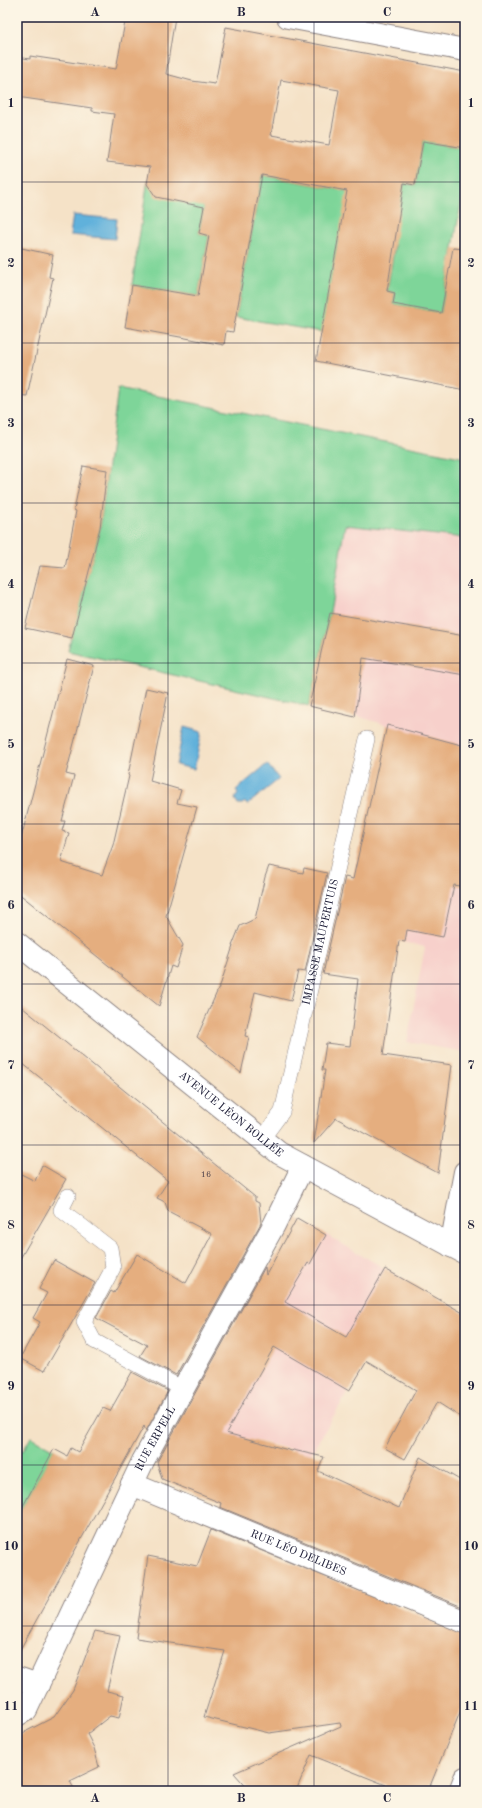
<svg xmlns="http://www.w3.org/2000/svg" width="482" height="1808" viewBox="0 0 482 1808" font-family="'Old Standard TT',serif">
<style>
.built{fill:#f7d0cb}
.green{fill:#7ed599;stroke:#507c6a}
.water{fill:#60b1db;stroke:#416a8b}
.building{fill:#e5ae7f;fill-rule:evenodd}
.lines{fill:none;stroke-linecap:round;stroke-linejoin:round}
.service-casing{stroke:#8c8281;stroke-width:16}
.minor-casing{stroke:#8c8281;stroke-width:24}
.primary-casing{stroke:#8c8281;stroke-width:24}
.service{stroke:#fff;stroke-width:15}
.minor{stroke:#fff;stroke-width:22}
.primary{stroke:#fff;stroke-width:22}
.grid{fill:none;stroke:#22223b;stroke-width:1;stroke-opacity:0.55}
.labels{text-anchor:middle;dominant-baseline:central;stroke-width:3.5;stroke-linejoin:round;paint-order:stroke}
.number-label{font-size:9px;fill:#53454c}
.street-label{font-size:11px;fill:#22223b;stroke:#fcf5e5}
.neatline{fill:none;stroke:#22223b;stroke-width:1.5}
.grid-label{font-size:13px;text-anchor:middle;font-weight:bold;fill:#22223b}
</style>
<rect width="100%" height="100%" fill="#fcf5e5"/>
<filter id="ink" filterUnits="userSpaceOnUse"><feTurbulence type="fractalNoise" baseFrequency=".025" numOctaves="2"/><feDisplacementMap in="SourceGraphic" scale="8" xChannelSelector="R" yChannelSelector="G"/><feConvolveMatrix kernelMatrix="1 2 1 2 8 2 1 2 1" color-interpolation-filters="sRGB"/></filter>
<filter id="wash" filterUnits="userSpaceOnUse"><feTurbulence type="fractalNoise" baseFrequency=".012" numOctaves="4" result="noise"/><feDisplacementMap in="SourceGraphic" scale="16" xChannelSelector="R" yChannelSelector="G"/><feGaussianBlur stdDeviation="0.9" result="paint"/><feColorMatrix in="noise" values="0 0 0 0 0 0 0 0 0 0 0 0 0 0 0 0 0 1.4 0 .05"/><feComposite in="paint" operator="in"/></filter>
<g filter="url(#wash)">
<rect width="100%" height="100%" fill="#f5e2c7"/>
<g class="built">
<polygon points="345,525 465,538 465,1052 407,1042 425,947 342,928 387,725 357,716 309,706 330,613"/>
<polygon points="297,1218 412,1284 311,1454 249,1439 178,1432"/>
</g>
<g class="green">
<polygon points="423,141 465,148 465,182 441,313 393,304 395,293 387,291 395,245 339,235 322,332 236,317 262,175 347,191 398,216 404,183 415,185"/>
<polygon points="148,179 205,203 199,233 209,236 198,296 132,285"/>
<polygon points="118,388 465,458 465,538 345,525 330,613 309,706 68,651 100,528"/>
<polygon points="31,1437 54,1450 17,1517 17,1448 23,1451"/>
</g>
<g class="water">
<polygon points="73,215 117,219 115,239 70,235"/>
<polygon points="184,727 202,732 194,769 176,765"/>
<polygon points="267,764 279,779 247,805 245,802 242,804 238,804 235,799 238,793 236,790"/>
</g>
<g id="blocks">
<g class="building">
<path d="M126,17H175L166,74L192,81L215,84L226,27L465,72V148L423,141L415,185L404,183L387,291L395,293L393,304L441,313L453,248L465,249V390L316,361L347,191L262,175L233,332L226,331L224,345L125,327L132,285L198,296L209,236L199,233L204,207L156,197L147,184L150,167L107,162L114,114L92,111V108L17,97V57L30,59V56L116,69ZM281,80L339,90L329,145L271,135Z"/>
<polygon points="17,247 53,255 49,277 53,278 27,396 17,395"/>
<polygon points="83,466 107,470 100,528 72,638 25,628 40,566 65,568 76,511 74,510"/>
<polygon points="330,613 465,636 465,675 363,658 355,717 309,706"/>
<polygon points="67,659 94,666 66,774 74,776 62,821 65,821 62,831 69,833 61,862 102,875 113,845 129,776 128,775 146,688 168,693 150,781 181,790 177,803 197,807 166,916 183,945 176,968 171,966 159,1006 17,892 17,854"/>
<polygon points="387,725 465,746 465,887 454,885 443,937 407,930 405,942 399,941 383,1055 452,1065 438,1173 336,1118 314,1143 325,1070 322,1070 326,1043 350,1046 358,979 323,974 345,877 353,879"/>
<polygon points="269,866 303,873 304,868 327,873 305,972 298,971 291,1001 255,992 245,1036 249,1037 241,1073 197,1037 221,983 233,946 232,946 240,926 255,919 265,877"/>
<polygon points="17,1003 255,1197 255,1201 259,1203 261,1223 176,1375 140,1356 147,1345 96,1318 111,1291 114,1293 137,1254 186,1283 212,1234 168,1211 165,1202 157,1198 168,1181 17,1059"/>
<polygon points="42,1165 66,1179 17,1264 17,1172 35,1181"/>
<polygon points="297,1218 326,1235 310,1264 308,1263 285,1302 346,1337 385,1269 465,1314 465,1420 437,1402 405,1459 385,1448 416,1390 367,1361 349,1391 274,1347 226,1433 292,1451 293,1450 324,1457 318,1471 399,1508 420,1457 465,1483 465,1608 220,1507 221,1503 162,1479 157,1462 265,1267 266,1275"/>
<polygon points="54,1260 95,1283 44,1371 20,1358 40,1322 33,1318 47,1293 39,1289"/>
<polygon points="132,1372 168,1391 146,1431 144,1426 17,1655 17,1517 54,1449 67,1456 71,1448 78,1452 103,1408 110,1411"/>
<polygon points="211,1530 465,1634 465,1700 428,1791 383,1791 386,1785 311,1755 296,1791 250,1791 234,1773 341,1726 340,1723 269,1733 204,1717 225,1651 136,1638 148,1556 197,1566"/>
<polygon points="95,1631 120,1636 107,1691 124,1695 119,1718 110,1716 87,1734 94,1748 99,1767 70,1781 75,1791 17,1791 17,1736 54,1717 73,1690"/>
</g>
</g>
</g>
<g filter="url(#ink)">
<use href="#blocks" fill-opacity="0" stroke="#8c8281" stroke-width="1"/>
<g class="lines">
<defs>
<g id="service">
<path id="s1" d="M262,1139L282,1112L367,739"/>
<polyline points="68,1196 61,1210 110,1248 113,1268 84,1322 94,1341 183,1389"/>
</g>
<g id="minor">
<polyline points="288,17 465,50"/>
<polyline points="451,1246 465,1172"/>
<path id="s2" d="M132,1484L465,1622"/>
<polyline points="17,1678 38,1685"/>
<path id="s3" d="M17,1715L26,1710L143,1461L274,1225L303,1166"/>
<polyline points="460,1791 465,1778"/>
</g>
<g id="primary">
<path id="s4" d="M17,943L279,1153L465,1253"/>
</g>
</defs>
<use href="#service" class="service-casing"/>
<use href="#minor" class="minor-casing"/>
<use href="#primary" class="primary-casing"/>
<use href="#service" class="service"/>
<use href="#minor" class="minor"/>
<use href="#primary" class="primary"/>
</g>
</g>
<path class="grid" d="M168,17V1791M314,17V1791M17,182H465M17,343H465M17,503H465M17,663H465M17,824H465M17,984H465M17,1145H465M17,1305H465M17,1465H465M17,1626H465"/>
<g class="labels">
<g class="number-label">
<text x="206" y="1174">16</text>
</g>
<g class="street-label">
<text stroke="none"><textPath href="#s1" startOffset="208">IMPASSE MAUPERTUIS</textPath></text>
<text stroke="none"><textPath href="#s4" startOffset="274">AVENUE LÉON BOLLÉE</textPath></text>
<text stroke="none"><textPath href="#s3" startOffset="311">RUE ERPELL</textPath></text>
<text stroke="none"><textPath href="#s2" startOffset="180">RUE LÉO DELIBES</textPath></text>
</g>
</g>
<rect width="482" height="1808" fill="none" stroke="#fcf5e5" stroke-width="44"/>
<rect x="22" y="22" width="438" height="1764" class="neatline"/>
<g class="grid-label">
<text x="95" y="16">A</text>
<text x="241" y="16">B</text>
<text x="387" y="16">C</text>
<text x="11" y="107">1</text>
<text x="471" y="107">1</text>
<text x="11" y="267">2</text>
<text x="471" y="267">2</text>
<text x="11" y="427">3</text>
<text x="471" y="427">3</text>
<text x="11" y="588">4</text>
<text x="471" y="588">4</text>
<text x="11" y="748">5</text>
<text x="471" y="748">5</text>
<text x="11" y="909">6</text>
<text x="471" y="909">6</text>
<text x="11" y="1069">7</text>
<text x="471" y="1069">7</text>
<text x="11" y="1229">8</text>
<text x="471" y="1229">8</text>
<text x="11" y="1390">9</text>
<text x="471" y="1390">9</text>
<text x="11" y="1550">10</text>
<text x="471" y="1550">10</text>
<text x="11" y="1710">11</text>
<text x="471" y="1710">11</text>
<text x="95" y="1802">A</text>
<text x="241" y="1802">B</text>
<text x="387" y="1802">C</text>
</g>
</svg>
